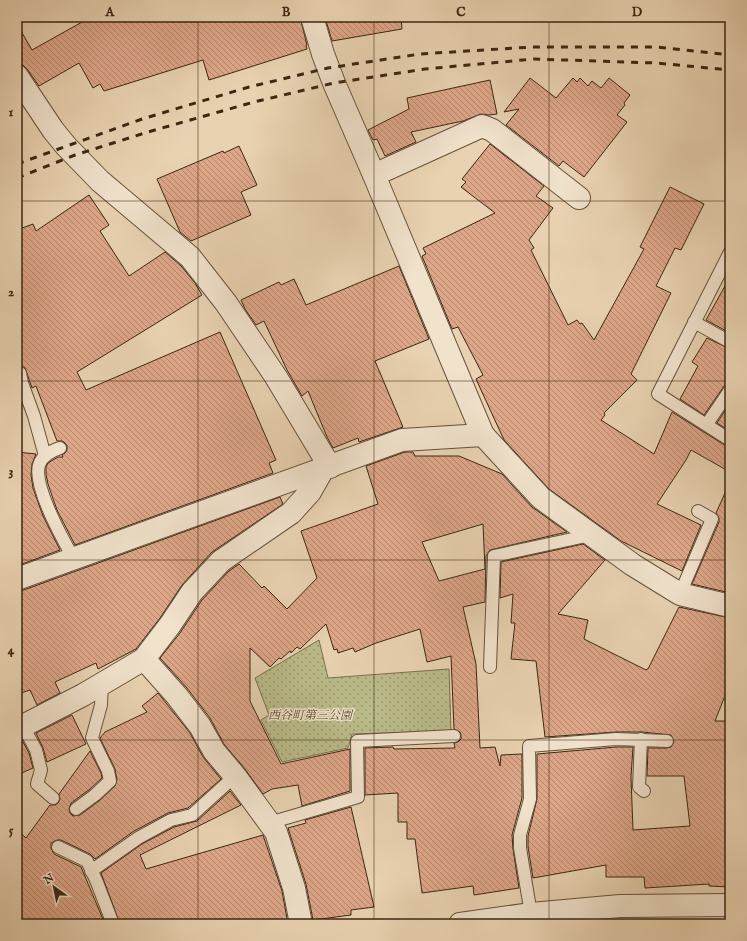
<svg xmlns="http://www.w3.org/2000/svg" width="747" height="941" viewBox="0 0 747 941" font-family="'IM FELL English','Noto Serif JP',serif">
<style>
.park{fill:url(#park-dots);stroke:#7a714e}
.building{fill:url(#building-back-hatch);stroke:#3a2712;fill-rule:evenodd}
.lines{fill:none;stroke-linecap:round;stroke-linejoin:round}
.service-casing{stroke:#66523a;stroke-width:14}
.minor-casing{stroke:#66523a;stroke-width:24}
.service{stroke:#f1e2cc;stroke-width:12}
.minor{stroke:#f1e2cc;stroke-width:22}
.rail{stroke:#3a2712;stroke-width:3;stroke-dasharray:7 7;stroke-linecap:butt}
.grid{fill:none;stroke:#3a2712;stroke-width:1;stroke-opacity:0.55}
.labels{text-anchor:middle;dominant-baseline:central;stroke-width:3;stroke-linejoin:round;paint-order:stroke}
.park-label{font-size:12px;font-style:italic;fill:#5a4c30;stroke:#f1e2cc}
.neatline{fill:none;stroke:#3a2712;stroke-width:1.5}
.grid-label{font-size:13px;text-anchor:middle;font-weight:bold;fill:#3a2712}
</style>
<defs>
<pattern id="park-dots" width="8" height="8" patternUnits="userSpaceOnUse"><rect width="8" height="8" fill="#babb89"/><path d="M2 2h.1M6 6h.1" fill="none" stroke="#98986f" stroke-width="1.8" stroke-linecap="round"/></pattern>
<pattern id="building-back-hatch" width="6" height="6" patternUnits="userSpaceOnUse"><rect width="6" height="6" fill="#dea689"/><path d="M-1 5l2 2M0 0l6 6M5-1l2 2" fill="none" stroke="#b5876f"/></pattern>
</defs>
<rect width="100%" height="100%" fill="#e9d2b1"/>
<filter id="stains"><feTurbulence type="fractalNoise" baseFrequency=".005" numOctaves="4"/><feColorMatrix values="0 0 0 0 .2 0 0 0 0 .09 0 0 0 0 .02 0 0 0 .5 -.17"/></filter>
<radialGradient id="worn" r=".72"><stop offset=".6" stop-color="#630" stop-opacity="0"/><stop offset="1" stop-color="#630" stop-opacity=".3"/></radialGradient>
<polygon class="park" points="319,640 328,678 449,669 451,731 352,734 348,748 282,762 261,720 269,715 255,678"/>
<g class="building">
<polygon points="91,17 300,17 307,45 306,45 307,49 209,80 203,60 104,91 100,84 93,88 79,63 39,86 27,69 23,65 17,64 17,24 32,50"/>
<polygon points="325,17 401,17 402,29 332,41"/>
<polygon points="530,78 556,98 573,78 577,82 580,78 588,86 592,81 601,88 609,78 630,95 624,103 625,105 617,115 627,122 584,177 563,161 559,166 506,125 519,109 504,112"/>
<polygon points="490,80 497,114 489,115 481,114 463,121 411,132 416,142 385,156 377,139 373,140 368,130 409,109 407,98"/>
<polygon points="490,144 544,186 536,196 553,208 529,240 534,248 531,250 568,325 577,320 580,324 582,323 594,340 644,249 640,247 670,187 704,204 681,250 675,248 656,286 671,293 631,374 637,380 604,413 605,415 601,420 654,454 672,412 726,446 730,447 730,472 691,450 686,460 657,504 701,525 682,571 621,541 549,489 504,440 476,379 483,375 458,327 452,329 422,256 426,254 423,248 495,213 461,187 466,182 462,179"/>
<polygon points="239,146 257,185 241,192 251,215 191,241 180,232 157,179 223,151 224,153"/>
<polygon points="89,195 109,225 100,231 129,276 165,252 181,266 195,283 202,295 77,372 86,390 220,332 276,460 269,463 273,473 75,545 57,510 48,484 46,474 46,467 48,463 58,457 63,457 62,455 65,453 67,450 67,446 65,443 62,441 57,441 36,386 32,388 25,368 22,366 17,366 17,230 33,224 36,231"/>
<polygon points="399,266 429,339 375,361 403,427 359,442 358,438 333,448 327,437 308,391 302,396 287,370 264,321 256,325 245,309 241,300 279,282 281,285 294,279 306,305"/>
<polygon points="730,277 730,333 706,320"/>
<polygon points="707,338 730,349 730,383 724,386 704,415 680,399 698,366 692,362"/>
<polygon points="730,403 730,431 717,423"/>
<polygon points="17,452 36,454 32,464 31,475 33,488 43,516 60,550 17,566"/>
<path d="M405,452H413L415,456H459L502,474L532,507L567,532L490,550L486,556L485,602L463,607L476,664L480,748L495,747L500,766L501,755L522,754V798L512,835L513,849L519,888L474,895L473,886L422,893L415,839H407V822H398V793L365,795V748L393,747L394,749L455,748L454,743L458,742L461,739V735L460,732L454,729L451,656L427,662L420,629L376,643L355,652L353,648L338,653L337,649L334,650L326,624L300,649L297,647L291,653L290,651L281,659L279,658L270,667L250,648V701L281,764L350,749V791L302,806L298,785L272,789L263,794L245,769L224,744L210,718L187,688L160,658L180,633L202,600L229,571L239,564L262,588L264,586L287,609L317,578L301,531L378,504L366,466ZM483,524L485,569L439,581L422,542Z"/>
<polygon points="730,482 730,593 692,584 719,522 719,518 716,513"/>
<polygon points="280,497 283,504 212,552 182,585 160,618 136,649 98,669 96,663 55,682 60,693 37,705 30,690 21,693 17,680 17,591 21,591"/>
<polygon points="583,544 605,560 558,614 588,620 584,639 646,670 647,669 648,669 679,607 730,618 730,683 715,721 729,721 730,887 709,886 709,884 645,888 644,877 606,877 606,865 533,878 528,847 528,836 537,799 537,754 616,747 633,747 631,777 633,830 690,826 684,776 647,776 648,748 667,748 671,747 674,742 671,735 642,732 616,732 545,737 536,661 511,659 515,623 511,623 513,594 500,598 501,562"/>
<polygon points="158,693 190,733 203,757 221,779 188,808 168,813 134,831 95,859 90,854 61,840 57,840 51,843 51,848 54,854 81,867 105,924 17,924 17,830 26,838 50,805 55,805 58,803 60,799 59,794 90,751 101,773 102,778 90,789 71,803 69,809 70,813 73,816 80,815 99,801 115,786 117,780 115,769 100,738 105,732 147,712 142,706"/>
<polygon points="72,715 86,744 47,762 43,748 36,733"/>
<polygon points="22,740 29,753 33,768 17,775 17,741"/>
<polygon points="230,791 241,805 140,855 146,869 263,835 282,891 288,924 120,924 101,873 142,844 174,827 197,821"/>
<polygon points="351,807 374,907 351,910 351,915 313,920 306,884 288,828 306,823 305,820"/>
</g>
<g class="lines">
<defs>
<g id="service">
<polyline points="730,252 658,394 730,440"/>
<polyline points="694,322 730,342"/>
<polyline points="20,373 22,383 34,416 45,456"/>
<polyline points="707,424 730,390"/>
<path d="M60,448C51,451 42,455 39,465C33,486 63,540 74,559"/>
<polyline points="680,594 712,519 698,511"/>
<polyline points="490,667 494,556 591,535"/>
<polyline points="23,726 36,750 41,770 37,784 53,798"/>
<polyline points="641,739 639,787 644,791"/>
<polyline points="76,809 95,795 110,781 108,771 92,738 101,705 102,684"/>
<polyline points="269,823 358,797 357,741 454,736"/>
<polyline points="58,847 87,861 96,880 113,924"/>
<polyline points="91,871 138,838 171,820 192,815 235,776"/>
<polyline points="531,914 520,848 520,835 530,799 529,746 616,739 667,741"/>
</g>
<g id="minor">
<polyline points="312,17 323,54 334,83 374,175 483,435"/>
<polyline points="17,76 53,130 66,146 100,181 190,257 226,303 276,377 330,467"/>
<polyline points="374,175 482,126 492,130 579,198"/>
<polyline points="17,579 402,440 483,435 541,498 633,565 680,594 730,606"/>
<polyline points="144,659 177,696 200,726 214,751 235,776 276,832 294,888 301,924"/>
<polyline points="17,729 83,695 144,659 170,625 192,592 221,561 291,513 310,492 323,469"/>
<polyline points="460,924 531,914 620,906 730,905"/>
</g>
</defs>
<use href="#service" class="service-casing"/>
<use href="#minor" class="minor-casing"/>
<use href="#service" class="service"/>
<use href="#minor" class="minor"/>
<g class="rail">
<polyline points="17,164 142,119 249,87 328,68 420,54 532,47 656,47 730,55"/>
<polyline points="17,178 75,155 148,132 254,102 334,83 425,69 534,59 656,63 730,70"/>
</g>
</g>
<path class="grid" d="M198,17V924M374,17V924M549,17V924M17,201H730M17,381H730M17,560H730M17,740H730"/>
<g class="labels">
<g class="park-label">
<text x="310" y="715">西谷町第三公園</text>
</g>
</g>
<rect width="747" height="941" fill="none" stroke="#e9d2b1" stroke-width="44"/>
<g transform="translate(54 887) rotate(327)" stroke="#f1e2cc" stroke-width="3" paint-order="stroke">
<path d="M0-3L7 15L0 10L-7 15Z" fill="#3a2712"/>
<text y="-6" font-size="11" font-weight="bold" text-anchor="middle" fill="#3a2712">N</text>
</g>
<rect x="22" y="22" width="703" height="897" class="neatline"/>
<g class="grid-label">
<text x="110" y="16">A</text>
<text x="286" y="16">B</text>
<text x="461" y="16">C</text>
<text x="637" y="16">D</text>
<text x="11" y="116">1</text>
<text x="11" y="296">2</text>
<text x="11" y="475">3</text>
<text x="11" y="654">4</text>
<text x="11" y="834">5</text>
</g>
<rect width="100%" height="100%" filter="url(#stains)"/>
<rect width="100%" height="100%" fill="url(#worn)"/>
</svg>
